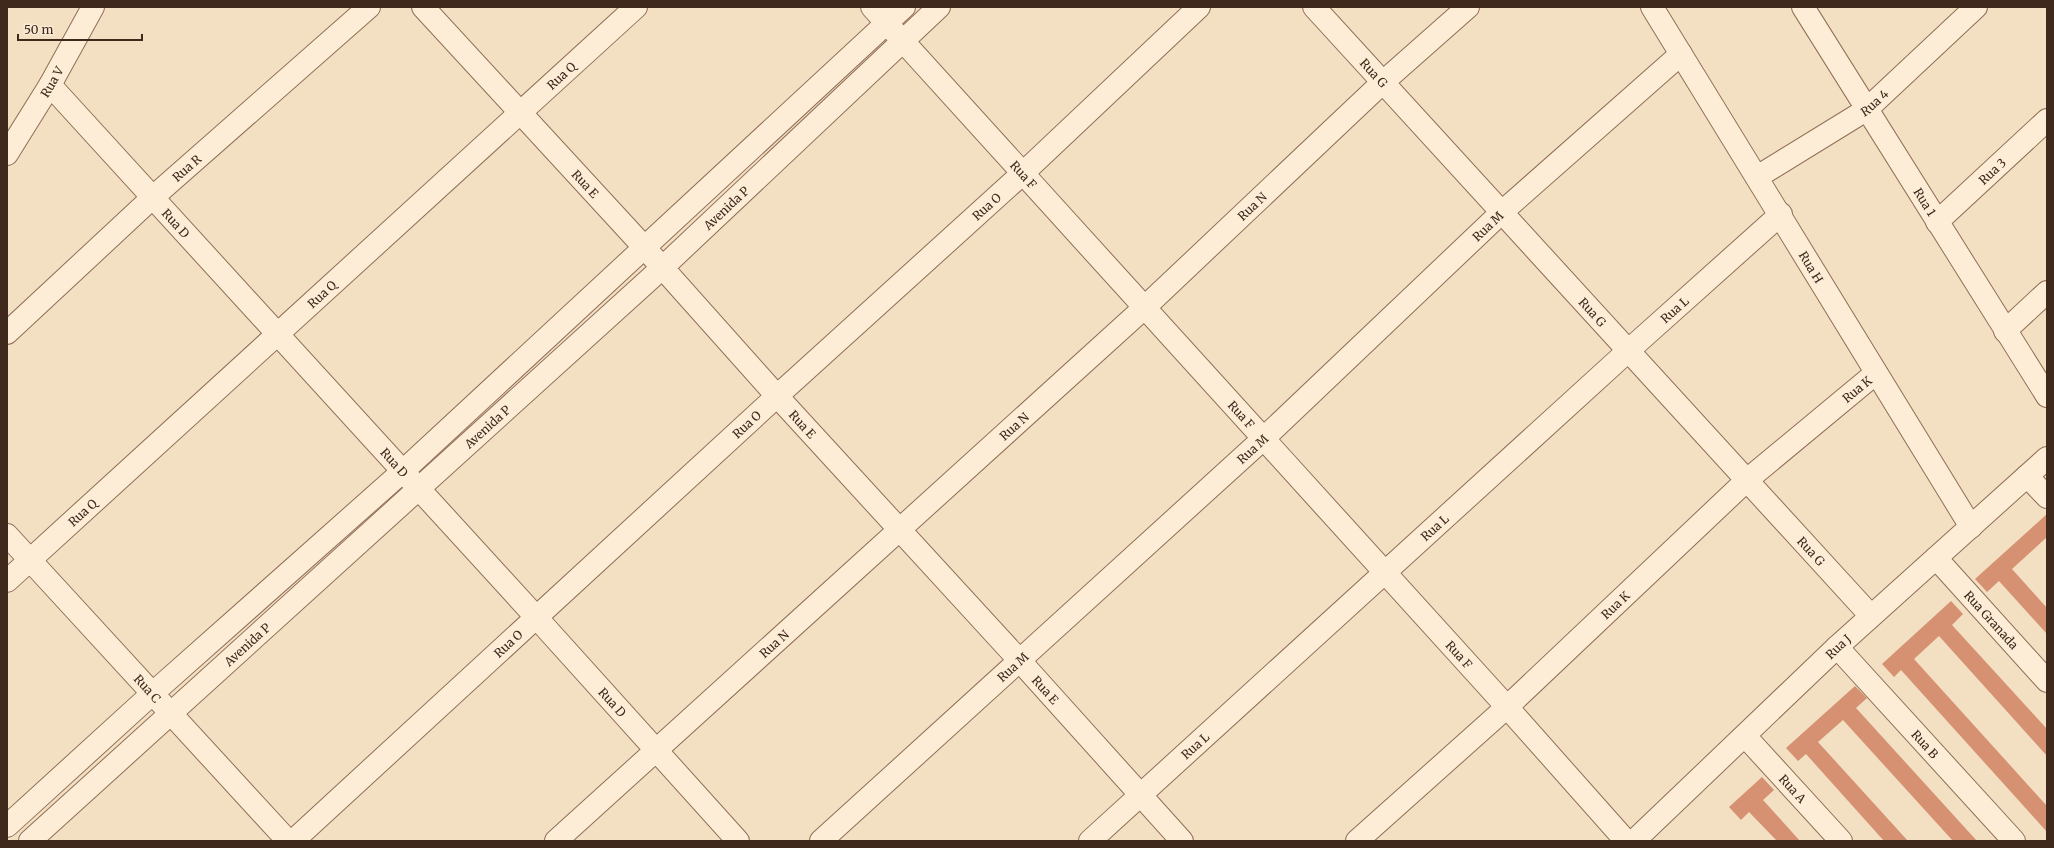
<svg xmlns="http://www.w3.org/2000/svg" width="2054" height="848" viewBox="0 0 2054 848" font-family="Merriweather,serif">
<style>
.building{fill:#d69173}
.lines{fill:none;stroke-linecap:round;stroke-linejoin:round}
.minor-casing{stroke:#906e56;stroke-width:24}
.minor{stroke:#fdedd7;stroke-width:22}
.labels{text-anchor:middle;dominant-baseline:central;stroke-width:3.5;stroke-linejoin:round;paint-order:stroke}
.street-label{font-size:12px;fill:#3e291c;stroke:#faead3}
</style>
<rect width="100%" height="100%" fill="#f3dfc2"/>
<g class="building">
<polygon points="2047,514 2047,537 2012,569 2047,608 2047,634 1999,581 1987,592 1975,579"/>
<polygon points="1951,601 1963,614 1952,625 2047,729 2047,756 1939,636 1914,659 2047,806 2047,832 1901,670 1894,677 1882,664"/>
<polygon points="1855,686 1867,698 1856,708 1977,841 1953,841 1843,720 1818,742 1908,841 1884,841 1806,754 1798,761 1786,748"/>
<polygon points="1762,777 1774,790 1763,800 1800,841 1777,841 1749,812 1741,820 1729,807"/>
</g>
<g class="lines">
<defs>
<g id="minor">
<path id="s1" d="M423,7L644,247L777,396L1020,661L1182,841"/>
<path id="s2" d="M872,7L1507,707L1626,841"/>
<path id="s3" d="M1314,7L1871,616"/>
<path id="s4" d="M1652,7L1971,527"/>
<path id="s5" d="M1803,7L2047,396"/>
<path id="s6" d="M50,85L536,617L738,841"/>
<path id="s7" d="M7,154L50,85L93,7"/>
<path id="s8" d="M1757,177L1866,110L1976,7"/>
<path id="s9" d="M1937,222L2047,120"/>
<polyline points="2005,331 2047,292"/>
<path id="s10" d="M7,333L152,198L369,7"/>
<polyline points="2027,476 2047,497"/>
<path id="s11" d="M7,535L288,841"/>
<path id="s12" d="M1936,558L2047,681"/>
<path id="s13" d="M7,581L636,7"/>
<path id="s14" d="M1837,647L2014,841"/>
<path id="s15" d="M1745,736L1841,841"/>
<polyline points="7,826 153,693 402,472 904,7"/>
<path id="s16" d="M30,841L662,268L939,7"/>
<path id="s17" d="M293,841L777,396L1022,174L1199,7"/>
<path id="s18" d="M556,841L1144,308L1382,83L1468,7"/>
<path id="s19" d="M821,841L1263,439L1502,212L1681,54"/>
<path id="s20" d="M1090,841L1629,350L1781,214"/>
<path id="s21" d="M1357,841L1507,707L1747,480L1876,373"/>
<path id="s22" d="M1634,841L1837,647L2047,458"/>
</g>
</defs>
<use href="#minor" class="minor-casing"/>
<use href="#minor" class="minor"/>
</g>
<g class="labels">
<g class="street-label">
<text stroke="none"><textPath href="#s3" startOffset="89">Rua G</textPath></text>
<text stroke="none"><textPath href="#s13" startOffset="750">Rua Q</textPath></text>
<text stroke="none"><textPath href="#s7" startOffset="85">Rua V</textPath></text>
<text stroke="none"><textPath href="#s8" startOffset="139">Rua 4</textPath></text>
<text stroke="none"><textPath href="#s10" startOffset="244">Rua R</textPath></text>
<text stroke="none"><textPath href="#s9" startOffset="75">Rua 3</textPath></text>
<text stroke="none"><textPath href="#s2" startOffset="226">Rua F</textPath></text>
<text stroke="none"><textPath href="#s1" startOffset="240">Rua E</textPath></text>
<text stroke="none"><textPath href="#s5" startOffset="230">Rua 1</textPath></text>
<text stroke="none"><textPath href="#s18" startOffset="942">Rua N</textPath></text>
<text stroke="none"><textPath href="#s17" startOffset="940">Rua O</textPath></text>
<text stroke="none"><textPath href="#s16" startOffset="941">Avenida P</textPath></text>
<text stroke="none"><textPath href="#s6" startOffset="187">Rua D</textPath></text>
<text stroke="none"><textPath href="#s19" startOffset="907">Rua M</textPath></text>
<text stroke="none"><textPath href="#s4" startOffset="305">Rua H</textPath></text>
<text stroke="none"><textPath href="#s13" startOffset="426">Rua Q</textPath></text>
<text stroke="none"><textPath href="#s20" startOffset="790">Rua L</textPath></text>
<text stroke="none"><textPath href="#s3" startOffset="413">Rua G</textPath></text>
<text stroke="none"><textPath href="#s21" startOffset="674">Rua K</textPath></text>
<text stroke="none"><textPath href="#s2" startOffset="550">Rua F</textPath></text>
<text stroke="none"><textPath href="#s17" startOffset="616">Rua O</textPath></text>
<text stroke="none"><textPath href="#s1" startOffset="564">Rua E</textPath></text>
<text stroke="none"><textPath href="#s18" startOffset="618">Rua N</textPath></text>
<text stroke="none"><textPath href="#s16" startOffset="617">Avenida P</textPath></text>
<text stroke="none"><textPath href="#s19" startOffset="583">Rua M</textPath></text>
<text stroke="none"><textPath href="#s6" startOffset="511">Rua D</textPath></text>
<text stroke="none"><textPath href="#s13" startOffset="102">Rua Q</textPath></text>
<text stroke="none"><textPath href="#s20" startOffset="466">Rua L</textPath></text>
<text stroke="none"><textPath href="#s3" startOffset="737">Rua G</textPath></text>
<text stroke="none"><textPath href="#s21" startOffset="350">Rua K</textPath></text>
<text stroke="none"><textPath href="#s12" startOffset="83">Rua Granada</textPath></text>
<text stroke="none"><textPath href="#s17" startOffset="292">Rua O</textPath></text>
<text stroke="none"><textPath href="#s18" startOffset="294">Rua N</textPath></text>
<text stroke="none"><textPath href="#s16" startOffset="293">Avenida P</textPath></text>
<text stroke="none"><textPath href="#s22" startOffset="282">Rua J</textPath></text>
<text stroke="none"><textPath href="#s2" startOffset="874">Rua F</textPath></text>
<text stroke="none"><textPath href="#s19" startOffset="259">Rua M</textPath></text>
<text stroke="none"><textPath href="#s11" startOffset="208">Rua C</textPath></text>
<text stroke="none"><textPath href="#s1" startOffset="924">Rua E</textPath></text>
<text stroke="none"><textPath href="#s6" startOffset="835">Rua D</textPath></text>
<text stroke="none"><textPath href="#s14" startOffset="131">Rua B</textPath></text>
<text stroke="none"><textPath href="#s20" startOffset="142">Rua L</textPath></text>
<text stroke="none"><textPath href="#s15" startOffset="71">Rua A</textPath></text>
</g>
</g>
<rect width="2054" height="848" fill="none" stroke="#3e291c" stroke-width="16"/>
<path d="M18 34v6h124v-6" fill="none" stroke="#3e291c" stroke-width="2"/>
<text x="24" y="34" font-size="12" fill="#3e291c" stroke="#faead3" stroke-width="3" paint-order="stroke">50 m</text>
</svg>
